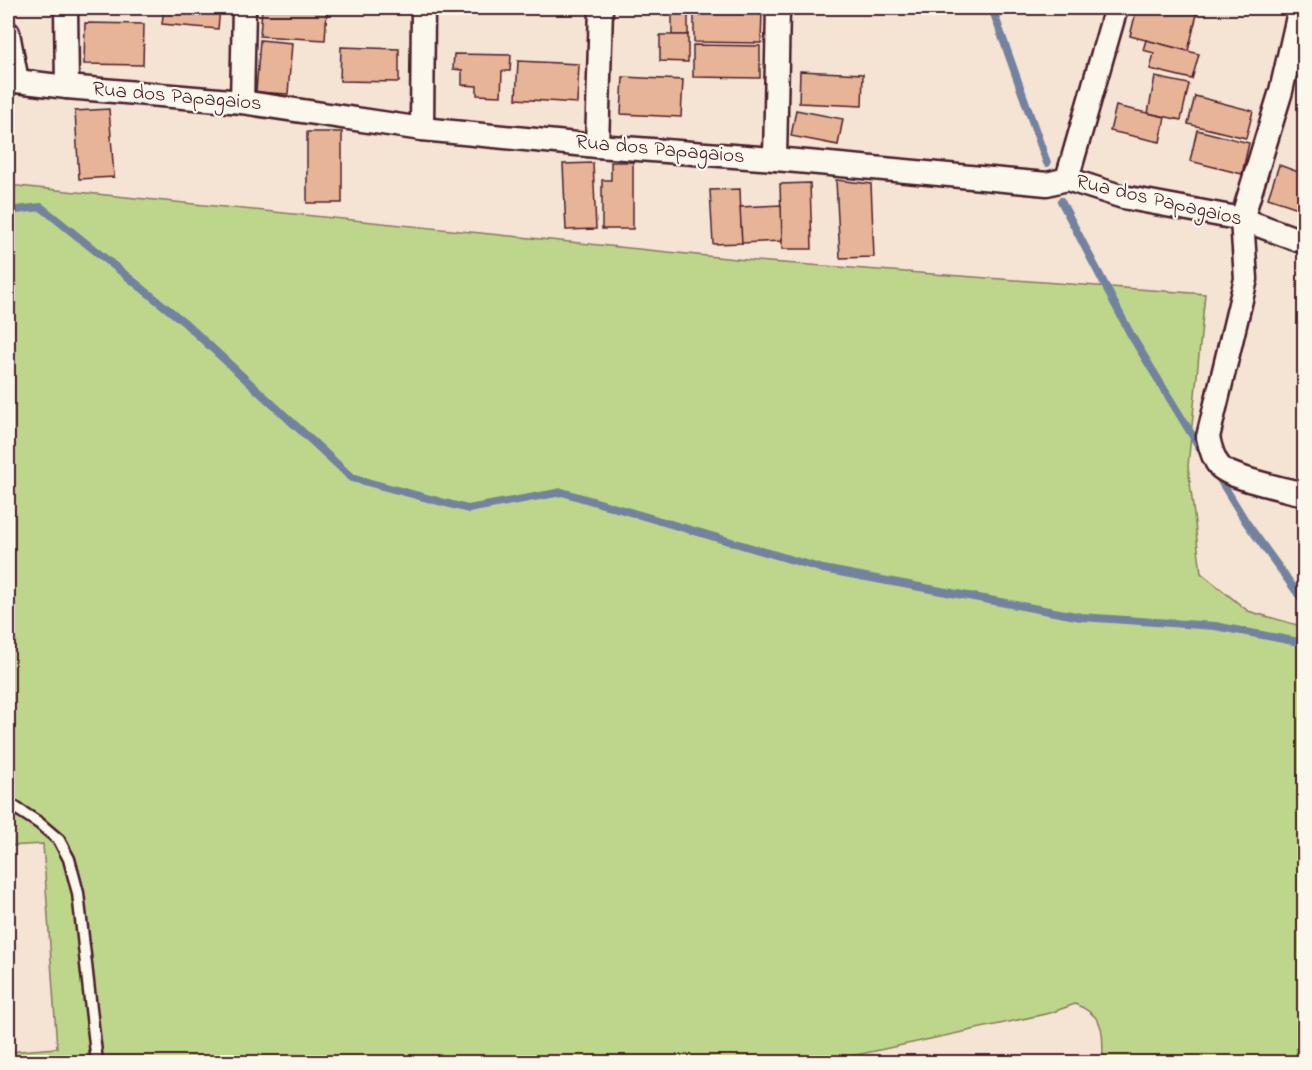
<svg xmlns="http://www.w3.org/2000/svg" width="1312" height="1070" viewBox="0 0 1312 1070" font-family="'Indie Flower',sans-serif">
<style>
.green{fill:#bed68c;stroke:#847a5c;stroke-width:1.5}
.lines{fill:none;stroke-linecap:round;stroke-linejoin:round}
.stream{stroke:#73839f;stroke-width:8}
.building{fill:#e7b498;stroke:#4a1f2b;stroke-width:1.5}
.lane-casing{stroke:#4a1f2b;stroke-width:15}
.street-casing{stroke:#4a1f2b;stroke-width:27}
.lane{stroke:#fbf7ec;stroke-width:10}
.street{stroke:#fbf7ec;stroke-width:22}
.labels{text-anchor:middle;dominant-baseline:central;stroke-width:4.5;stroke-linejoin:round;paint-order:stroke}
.street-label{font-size:21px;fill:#4a1f2b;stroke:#fbf7ec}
</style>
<rect width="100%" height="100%" fill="#f5e3d3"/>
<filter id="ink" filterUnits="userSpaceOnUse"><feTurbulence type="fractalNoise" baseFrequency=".0167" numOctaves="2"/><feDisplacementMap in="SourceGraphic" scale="12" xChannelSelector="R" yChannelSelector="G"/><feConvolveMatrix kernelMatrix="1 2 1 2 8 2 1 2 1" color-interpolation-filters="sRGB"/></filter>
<g filter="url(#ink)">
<path class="green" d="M8,185L756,261L1205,294L1188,466L1201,573L1248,611L1304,627V1062H1103C1102,1032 1107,1017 1075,1004L1050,1013L824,1062H137L118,1056L8,1062V1052L57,1048L43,844L8,846Z"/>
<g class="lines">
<g class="stream">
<polyline points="992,8 1047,163"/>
<polyline points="1061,201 1131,335 1203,453"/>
<polyline points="8,211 41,207 184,322 352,478 468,509 562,492 823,569 1081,617 1215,626 1304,643"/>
<polyline points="1216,473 1246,522 1304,602"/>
</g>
</g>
<g class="building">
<polygon points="164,8 220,8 218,29 162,24"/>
<polygon points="262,8 327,9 325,40 260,36"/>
<polygon points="335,8 399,8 399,11"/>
<polygon points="445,8 487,8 487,13 445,10"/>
<rect x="672" y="8" width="16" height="27"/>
<polygon points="1137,8 1171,8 1197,14 1188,51 1130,36"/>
<polygon points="694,10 762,11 761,43 694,42"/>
<polygon points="85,23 144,24 143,65 84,64"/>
<polygon points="660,35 688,35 688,62 660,61"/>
<polygon points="260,40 292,43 288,94 256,92"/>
<polygon points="1146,40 1199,54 1192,79 1150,69 1154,53 1143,50"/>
<polygon points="693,45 760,46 760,78 693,77"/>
<polygon points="341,47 399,49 399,82 340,81"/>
<polygon points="454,54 511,55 510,71 502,71 501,96 477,95 477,86 462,85 462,70 453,69"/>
<polygon points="518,61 579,64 577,103 516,99"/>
<polygon points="800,71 863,74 862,106 799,103"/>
<polygon points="623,77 683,80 681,117 621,114"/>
<polygon points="1155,77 1189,84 1181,120 1148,113"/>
<polygon points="1195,96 1253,111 1246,138 1188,124"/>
<polygon points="1116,106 1165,117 1160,142 1110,131"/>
<polygon points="109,109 114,177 79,179 75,111"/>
<polygon points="796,110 843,119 838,145 791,136"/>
<polygon points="1197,130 1249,143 1242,174 1190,161"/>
<rect x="307" y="132" width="35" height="71"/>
<polygon points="611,162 633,162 633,229 602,229 602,180 611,180"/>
<polygon points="593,163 596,229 566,230 563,164"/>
<polygon points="1279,165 1304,174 1304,210 1268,198"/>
<polygon points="836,180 871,184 874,257 840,258"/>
<polygon points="810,183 812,249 782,249 780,184"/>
<polygon points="740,189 742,243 713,244 710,190"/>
<polygon points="781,205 782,241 742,243 740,207"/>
</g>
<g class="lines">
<defs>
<polyline id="lane" points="8,803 39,823 59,840 69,859 78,893 97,1062"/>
<g id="street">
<polyline points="66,8 67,87"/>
<path d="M1300,8L1281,91L1242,219L1246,279L1208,437C1210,447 1213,459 1220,467C1233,479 1285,489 1304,494"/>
<polyline points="8,33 17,81"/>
<polyline points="8,80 67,87 242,102 422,129 597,146 775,159 1047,184 1067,179 1123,197 1242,219 1304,242"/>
<polyline points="242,102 244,8"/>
<polyline points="422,129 423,8"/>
<polyline points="597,146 601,8"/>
<polyline points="775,159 778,8"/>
<polyline points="1067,179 1116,8"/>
</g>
</defs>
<use href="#lane" class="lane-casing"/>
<use href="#street" class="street-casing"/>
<use href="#lane" class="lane"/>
<use href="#street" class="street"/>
</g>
</g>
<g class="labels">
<g class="street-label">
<text transform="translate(177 97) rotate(5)">Rua dos Papagaios</text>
<text transform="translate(660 150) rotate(5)">Rua dos Papagaios</text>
<text transform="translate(1159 201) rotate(13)">Rua dos Papagaios</text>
</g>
</g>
<rect width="1312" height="1070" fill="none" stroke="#fbf7ec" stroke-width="30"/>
<rect x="15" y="15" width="1282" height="1040" fill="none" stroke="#4a1f2b" stroke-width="2" filter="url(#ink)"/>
</svg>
